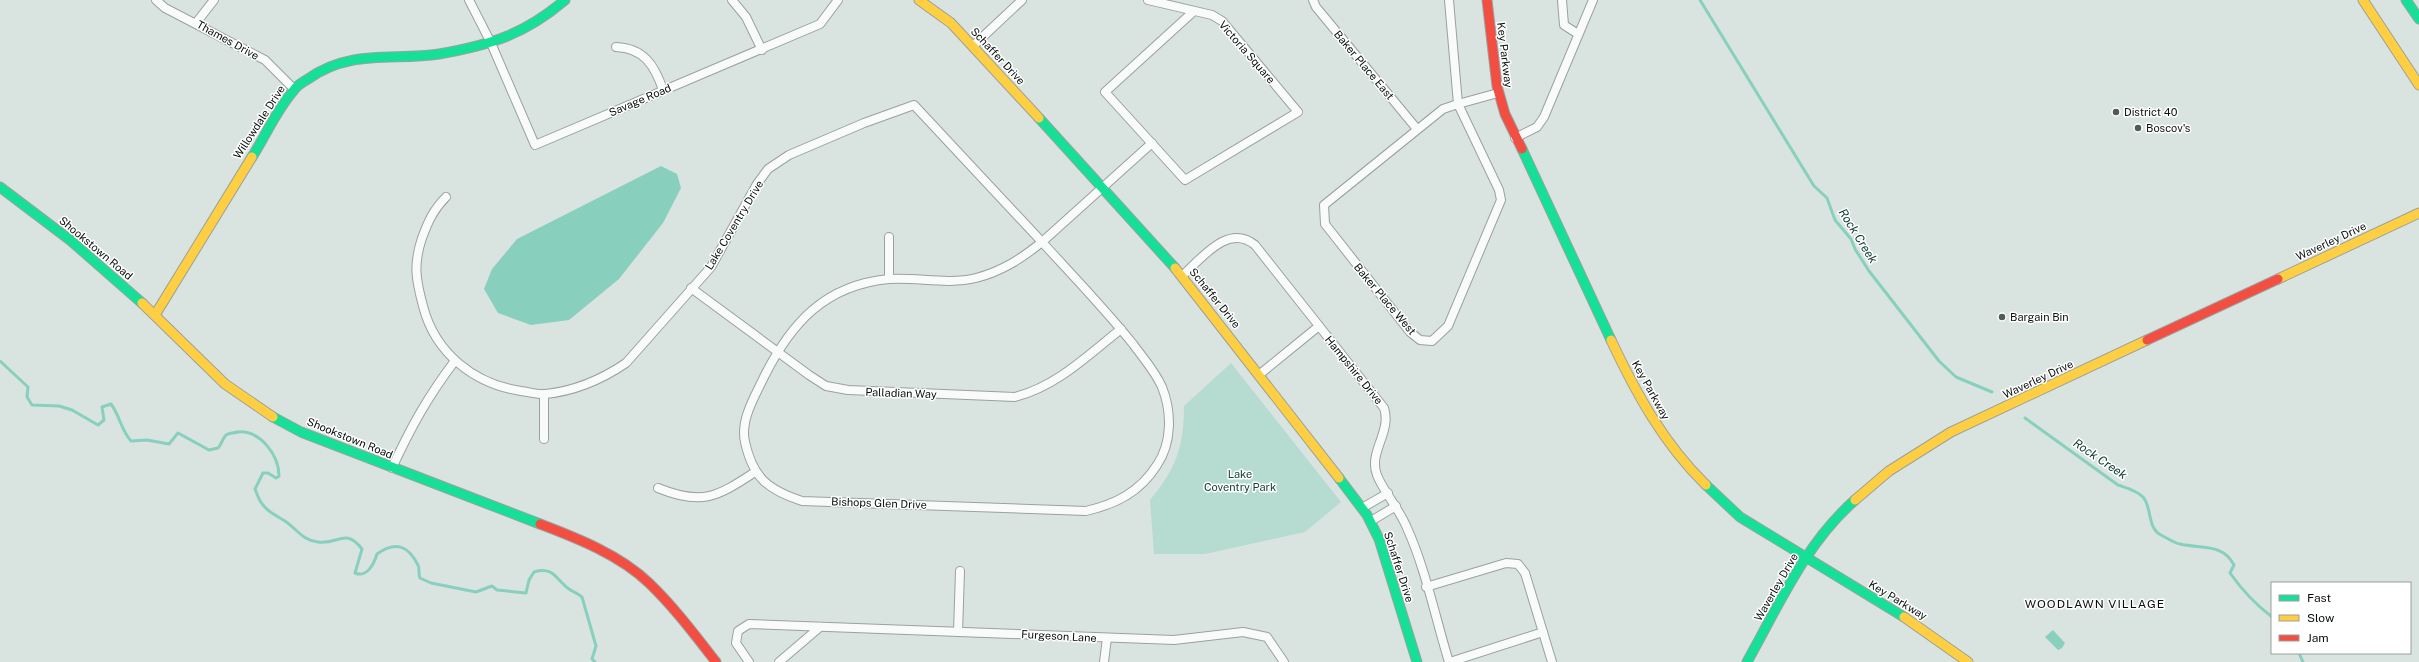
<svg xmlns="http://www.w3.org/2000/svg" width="2419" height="662" viewBox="0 0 2419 662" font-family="'Public Sans',sans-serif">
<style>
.green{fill:#b6dbd0}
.water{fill:#88d0bd}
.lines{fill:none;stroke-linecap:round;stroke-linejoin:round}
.stream{stroke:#88d0bd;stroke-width:3}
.street-casing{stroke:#9aa19f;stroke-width:10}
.fast-casing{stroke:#9aa19f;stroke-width:11}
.slow-casing{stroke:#9aa19f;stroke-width:11}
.jam-casing{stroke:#9aa19f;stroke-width:11}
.street{stroke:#f9fbfa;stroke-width:8}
.fast{stroke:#16e098;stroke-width:9}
.slow{stroke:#ffcf43;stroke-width:9}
.jam{stroke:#f24e42;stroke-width:9}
.poi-dot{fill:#515a57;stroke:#fff;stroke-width:1.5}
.labels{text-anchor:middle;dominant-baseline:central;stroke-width:3;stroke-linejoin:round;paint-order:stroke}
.street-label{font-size:11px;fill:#080f0d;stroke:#fff}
.poi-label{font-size:11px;fill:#080f0d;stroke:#fff;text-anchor:start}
.park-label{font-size:11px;fill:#144036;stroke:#fff}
.water-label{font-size:12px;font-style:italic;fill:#0c3a30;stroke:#fff}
.neighbourhood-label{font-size:12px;letter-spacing:1px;fill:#080f0d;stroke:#fff}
</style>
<rect width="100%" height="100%" fill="#d9e4e0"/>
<path class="green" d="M1231,363L1341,502L1305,532L1205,554H1154L1150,500C1176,469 1184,446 1184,406Z"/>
<g class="water">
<polygon points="661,166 677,174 681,188 663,223 619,279 569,320 531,325 498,313 484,289 492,269 517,239"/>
<polygon points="2053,630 2065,643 2062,648 2058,650 2045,637"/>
</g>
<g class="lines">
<g class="stream">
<polyline points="1700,0 1814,186 1827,198 1835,220 1851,239 1855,249 1869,271 1939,361 1956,377 1992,392"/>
<path d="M0,361L28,387L27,397L32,405L59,406L72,410L98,425L104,420L102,407L111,404C120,416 121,430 131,441L147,440L169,444L178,433L209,450L218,448C221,445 223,438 226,435C229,433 234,433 238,432C260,430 279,455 279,476L276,478L268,473H263L255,489C257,494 259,501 263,505C269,513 277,516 285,521C297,529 302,540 318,542C339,545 345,527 362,549L355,573C367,578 374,564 377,554C395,541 408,545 418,565C420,569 418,574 420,578L431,583L476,592L492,586L497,590L526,593L529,580L534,572C554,566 556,580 569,589C573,592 578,593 582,597L596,646L592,659L595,662"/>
<path d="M2025,418L2118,485C2127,488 2136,490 2143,497C2152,507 2147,528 2161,535C2167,538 2174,543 2180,544C2201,549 2223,543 2234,565L2230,573C2242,590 2255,604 2272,617"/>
<polyline points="2299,653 2303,662"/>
</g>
<defs>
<g id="street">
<polyline points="156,0 165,8 265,60 294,89"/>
<polyline points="469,0 491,43 535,145 820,24 838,0"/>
<polyline points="732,0 746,17 762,50"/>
<polyline points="1148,0 1212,15 1222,21 1298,112 1185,180 1105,92 1194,11"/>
<polyline points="1313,0 1316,7 1417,129"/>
<polyline points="1449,0 1458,104 1443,109 1324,205 1325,224 1410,332 1420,340 1432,341 1448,326 1501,200 1499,190 1458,104 1498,93"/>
<polyline points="1562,0 1564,25 1578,34"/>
<polyline points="196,23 214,0"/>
<polyline points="973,46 1022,0"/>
<path d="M616,47C644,48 655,66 663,90"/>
<polyline points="1515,138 1537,127 1544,117 1593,0"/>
<path d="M446,197C433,210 428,222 422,238C413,265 416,280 423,306C435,353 474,384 521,391C529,392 538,395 545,394C576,391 601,380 626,363L711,267L757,184L768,169L789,155L864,123L914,105L1042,242C1022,258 1003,271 976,278C947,285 918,277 889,279C825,285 791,323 764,377C755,396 740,420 745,442C753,478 768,490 802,501L1086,511C1116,504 1140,492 1157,465C1172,443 1172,412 1162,387C1155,371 1143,358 1133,344C1105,309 1073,276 1042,242L1152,143"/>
<polyline points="889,237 889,279"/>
<path d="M1182,276C1202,258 1228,223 1255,245L1384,408C1392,432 1368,452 1377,475C1383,491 1400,510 1407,528C1425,567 1436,620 1449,662"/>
<path d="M691,288L809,375L826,386L848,390L1015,397C1057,386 1087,356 1121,329"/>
<polyline points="1260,374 1319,326"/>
<polyline points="544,394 544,439"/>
<path d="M392,468C411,427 427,398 454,362"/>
<path d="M658,488C702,506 717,497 755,472"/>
<polyline points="1362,508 1388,493"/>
<polyline points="1371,521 1396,506"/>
<polyline points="1426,587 1506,563 1518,564 1525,573 1552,662"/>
<polyline points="958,632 960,571"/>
<polyline points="749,662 736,643 738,631 749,624 1174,640 1243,632 1267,637 1284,662"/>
<polyline points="779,662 820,627"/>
<polyline points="1104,662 1107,638"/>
<polyline points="1450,662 1543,632"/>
</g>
<g id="fast">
<polyline points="2406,0 2419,19"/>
<polyline points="1039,118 1175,268"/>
<polyline points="1522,149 1611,340"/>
<path d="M252,157C266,135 277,109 294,90C297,85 303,82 308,79C350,49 393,61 439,54C491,45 525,34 565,0"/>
<polyline points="0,187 70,240 142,303"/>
<polyline points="273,417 301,432 540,524"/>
<polyline points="1339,478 1367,515 1379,539 1417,662"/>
<polyline points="1706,485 1740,517 1904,617"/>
<path d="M1747,662C1779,605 1805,544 1855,500"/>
</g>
<g id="slow">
<polyline points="919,0 951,23 1039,118"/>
<polyline points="2363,0 2419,85"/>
<polyline points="1175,268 1339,478"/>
<polyline points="2278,279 2419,213"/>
<polyline points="142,303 225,384 273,417"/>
<polyline points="155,315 252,157"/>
<path d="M1611,340C1636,393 1663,443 1706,485"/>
<polyline points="1855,500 1889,471 1951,432 2147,340"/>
<polyline points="1904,617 1968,662"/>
</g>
<g id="jam">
<polyline points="1487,0 1497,86 1505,114 1522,149"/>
<polyline points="2147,340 2278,279"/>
<path d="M540,524C577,538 620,555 649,583C674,607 695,635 716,662"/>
</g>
</defs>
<use href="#street" class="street-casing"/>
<use href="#fast" class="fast-casing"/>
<use href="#slow" class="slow-casing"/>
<use href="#jam" class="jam-casing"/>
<use href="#street" class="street"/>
<use href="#fast" class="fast"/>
<use href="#slow" class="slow"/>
<use href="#jam" class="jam"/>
</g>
<g class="poi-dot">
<circle cx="2116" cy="112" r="4"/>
<circle cx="2138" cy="128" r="4"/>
<circle cx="2002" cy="317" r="4"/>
</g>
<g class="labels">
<g class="street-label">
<text transform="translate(228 40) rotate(29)">Thames Drive</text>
<text transform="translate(1247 52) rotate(49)">Victoria Square</text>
<text transform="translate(1505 55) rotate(83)">Key Parkway</text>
<text transform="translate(998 56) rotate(47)">Schaffer Drive</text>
<text transform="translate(1364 65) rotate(50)">Baker Place East</text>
<text transform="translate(640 100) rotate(-23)">Savage Road</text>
<text transform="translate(259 122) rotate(-57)">Willowdale Drive</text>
<text transform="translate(734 225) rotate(-59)">Lake Coventry Drive</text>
<text transform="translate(2331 241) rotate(-25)">Waverley Drive</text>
<text transform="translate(96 248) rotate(40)">Shookstown Road</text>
<text transform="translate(1215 298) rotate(51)">Schaffer Drive</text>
<text transform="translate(1385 299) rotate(50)">Baker Place West</text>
<text transform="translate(1354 370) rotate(51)">Hampshire Drive</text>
<text transform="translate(2038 379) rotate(-25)">Waverley Drive</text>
<text transform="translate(1651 390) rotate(61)">Key Parkway</text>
<text transform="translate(901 393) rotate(2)">Palladian Way</text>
<text transform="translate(350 438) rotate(22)">Shookstown Road</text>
<text transform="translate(879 503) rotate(2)">Bishops Glen Drive</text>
<text transform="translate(1399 567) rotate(72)">Schaffer Drive</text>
<text transform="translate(1776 587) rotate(-60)">Waverley Drive</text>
<text transform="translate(1898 600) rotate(31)">Key Parkway</text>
<text transform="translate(1059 636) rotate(3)">Furgeson Lane</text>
</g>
<g class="poi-label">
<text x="2124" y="112">District 40</text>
<text x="2146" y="128">Boscov's</text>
<text x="2010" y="317">Bargain Bin</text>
</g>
<g class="park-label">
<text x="1240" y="474">Lake<tspan x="1240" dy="13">Coventry Park</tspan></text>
</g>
<g class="water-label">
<text transform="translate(1858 236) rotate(58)">Rock Creek</text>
<text transform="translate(2100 459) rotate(34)">Rock Creek</text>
</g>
<g class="neighbourhood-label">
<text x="2095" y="604">WOODLAWN VILLAGE</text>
</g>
</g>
<rect x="2271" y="582" width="140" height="72" fill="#ffffff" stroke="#9c9f9e"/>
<rect x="2279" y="595" width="20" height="6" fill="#16e098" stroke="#9c9f9e"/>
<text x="2307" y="602" font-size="12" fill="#080f0d">Fast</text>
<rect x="2279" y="615" width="20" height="6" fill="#ffcf43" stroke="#9c9f9e"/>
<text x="2307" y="622" font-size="12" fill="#080f0d">Slow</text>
<rect x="2279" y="635" width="20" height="6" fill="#f24e42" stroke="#9c9f9e"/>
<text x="2307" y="642" font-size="12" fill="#080f0d">Jam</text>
</svg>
